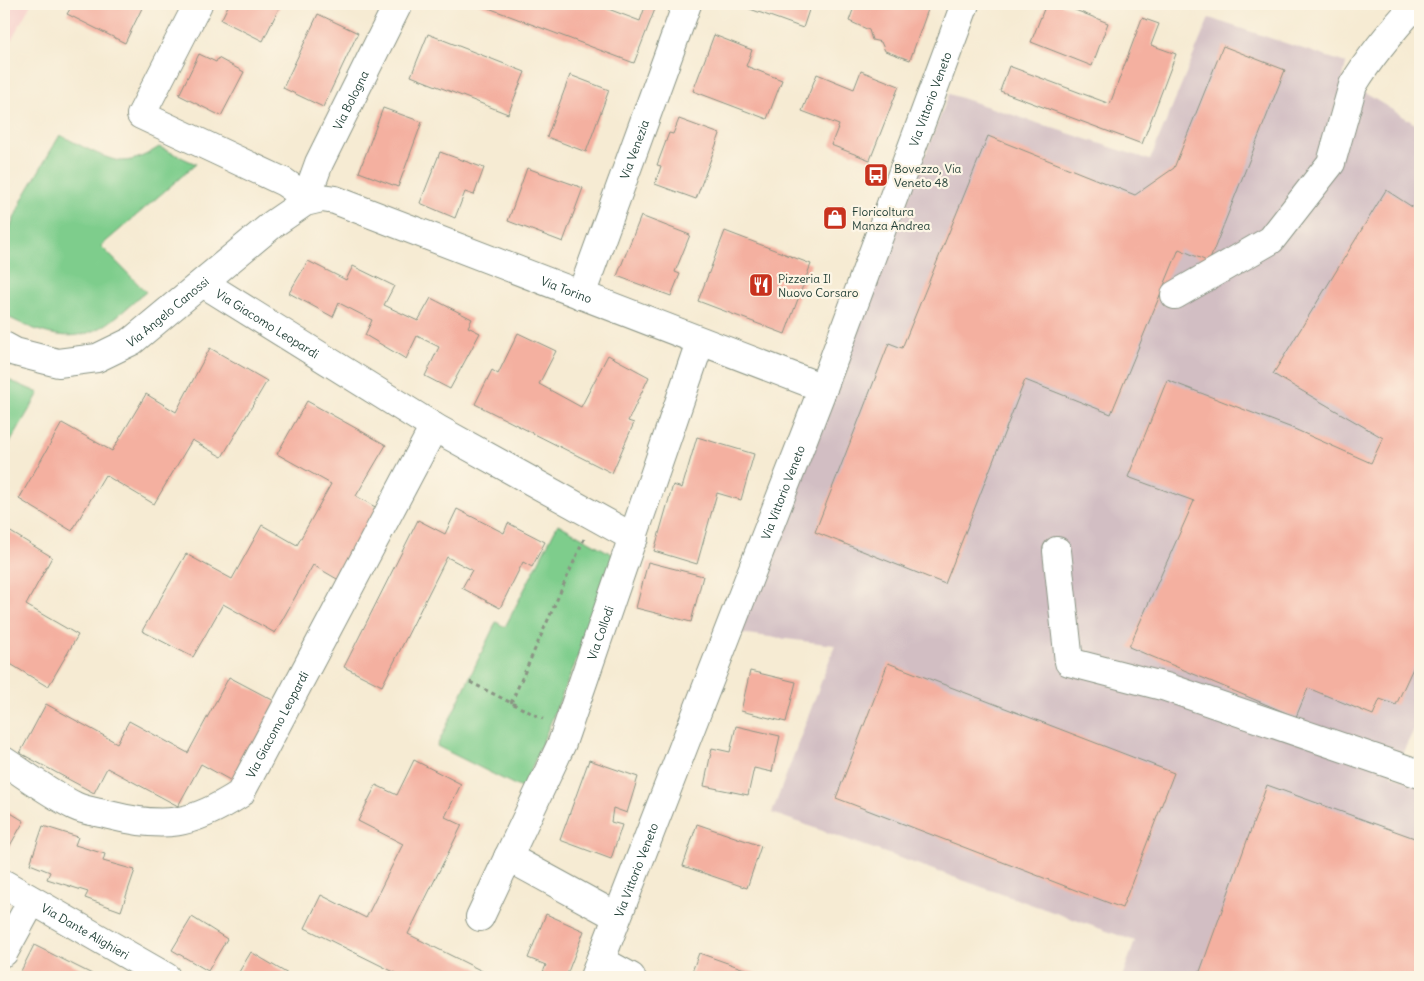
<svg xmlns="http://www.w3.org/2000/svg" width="1424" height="981" viewBox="0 0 1424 981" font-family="Delius,sans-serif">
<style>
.built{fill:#f7d0cc}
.industrial{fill:#d2bec3}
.green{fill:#7ecd8c;stroke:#4e8560}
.building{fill:#f4b0a0}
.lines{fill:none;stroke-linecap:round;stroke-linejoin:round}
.minor-casing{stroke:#8a9484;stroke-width:30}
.path{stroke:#8a9484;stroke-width:3;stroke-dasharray:4 4;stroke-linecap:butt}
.minor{stroke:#fff;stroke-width:28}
.labels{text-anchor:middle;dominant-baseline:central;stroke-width:4.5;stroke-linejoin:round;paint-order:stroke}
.street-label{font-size:12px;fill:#1f3d34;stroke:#fcf5e5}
.poi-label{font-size:12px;fill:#1f3d34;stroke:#fcf5e5;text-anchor:start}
</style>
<rect width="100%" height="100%" fill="#fcf5e5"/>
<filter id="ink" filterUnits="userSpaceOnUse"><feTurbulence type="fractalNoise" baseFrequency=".02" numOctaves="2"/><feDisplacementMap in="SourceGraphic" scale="10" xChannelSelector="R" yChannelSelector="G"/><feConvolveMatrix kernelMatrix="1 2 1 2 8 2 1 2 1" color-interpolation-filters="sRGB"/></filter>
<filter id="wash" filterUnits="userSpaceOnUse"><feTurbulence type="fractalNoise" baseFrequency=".0096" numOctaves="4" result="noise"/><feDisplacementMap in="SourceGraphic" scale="20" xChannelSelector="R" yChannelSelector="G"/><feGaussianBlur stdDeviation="1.12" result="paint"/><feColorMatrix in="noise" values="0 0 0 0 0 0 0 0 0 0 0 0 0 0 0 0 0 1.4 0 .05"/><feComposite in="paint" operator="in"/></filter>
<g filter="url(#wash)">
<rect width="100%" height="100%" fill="#f6ebd3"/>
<polygon class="built" points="4,4 31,4 4,53"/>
<polygon class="industrial" points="1209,18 1346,63 1343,77 1363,92 1420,127 1420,717 1392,775 1420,785 1420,977 1122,977 1135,941 772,813 835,645 739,633 949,94 1150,160"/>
<g class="green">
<path d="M60,135C74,142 108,161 122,161C136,161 148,154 159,147L196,164L101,246L146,292C132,303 112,323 96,330C64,344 33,330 4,315V242L23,198Z"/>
<polygon points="4,378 39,393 4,453"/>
<polygon points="558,524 619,558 523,789 437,746 496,622 505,627"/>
</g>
<g id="blocks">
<g class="building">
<polygon points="73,4 144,4 125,43 67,14"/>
<polygon points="229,4 281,4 263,41 221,20"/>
<polygon points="478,4 595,4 640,21 646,4 657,4 634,63"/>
<polygon points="736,4 811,4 803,28"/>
<polygon points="852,4 930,4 910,60 885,51 881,42 872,40 869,30 849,21 854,7"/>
<polygon points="1046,4 1060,4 1108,23 1092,66 1031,42"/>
<polygon points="318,14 358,33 323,107 283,88"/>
<polygon points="1142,18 1159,24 1151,45 1176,54 1142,144 1000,91 1009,66 1110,104"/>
<polygon points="428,34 525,72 508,114 411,76"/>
<polygon points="714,35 752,50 746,66 782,80 767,119 693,91"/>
<polygon points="1223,46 1285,70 1209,262 1179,249 1111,414 1025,380 945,584 815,532 889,343 902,348 988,136 1135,195 1174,168"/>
<polygon points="199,54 216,62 218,58 244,72 221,116 179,95"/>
<polygon points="861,71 899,86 870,160 831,145 839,125 802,111 817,74 854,89"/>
<polygon points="570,75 609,90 586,152 547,137"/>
<polygon points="383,108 422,122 398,187 359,172"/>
<polygon points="679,119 720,134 696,199 655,184 661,166 657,165 669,133 673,134"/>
<polygon points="440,152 484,168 474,195 465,192 455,218 420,203"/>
<polygon points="527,168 583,188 563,242 508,221"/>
<polygon points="1386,190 1420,212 1420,653 1396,705 1380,699 1373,715 1308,688 1296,717 1129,647 1194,501 1128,477 1167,380 1292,428 1371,463 1383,438 1273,374"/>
<polygon points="641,216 690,235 675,272 680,274 671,296 617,276"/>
<polygon points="725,231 811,264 785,334 698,301"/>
<polygon points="308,261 346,280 353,266 394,286 384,305 418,321 431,298 472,319 468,327 480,333 450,389 425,376 439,347 417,336 406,359 365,335 372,320 339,303 333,317 289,293"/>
<polygon points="518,333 556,351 539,384 581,407 608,355 649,377 628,421 634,423 612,473 475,404 492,370 498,374"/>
<polygon points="210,348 267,381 222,457 192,440 154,504 105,475 72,531 19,499 62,423 112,451 146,394 176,412"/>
<polygon points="307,401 386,445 356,496 384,512 344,583 313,565 275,633 223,604 193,657 142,631 186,554 232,579 262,525 297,545 331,484 277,454"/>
<polygon points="697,437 754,454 741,500 717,493 697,564 654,551 673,485 682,488"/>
<polygon points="457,509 504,533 508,523 545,542 532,567 523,562 500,608 462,588 472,570 447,557 382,686 344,667 418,520 445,534"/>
<polygon points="4,528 52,557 26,605 78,635 48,687 4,660"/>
<polygon points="648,562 703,576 691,622 636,608"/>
<polygon points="888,663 1174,773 1122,908 836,798"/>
<polygon points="750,671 796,682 786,722 741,711"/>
<polygon points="229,677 280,704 237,784 201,764 178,806 107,768 94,793 20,753 46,704 117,743 129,721 188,753"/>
<polygon points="736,726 780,736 772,772 754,768 748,795 704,786 712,748 730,752"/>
<polygon points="414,760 461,784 445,817 462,825 408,934 488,974 486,977 404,977 305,928 321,895 366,918 403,844 358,821 376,785 397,795"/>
<polygon points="589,760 638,777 627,813 613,808 611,822 622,825 611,859 560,840"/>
<polygon points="1267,785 1420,840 1420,977 1198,977"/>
<polygon points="4,809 24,821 8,849 4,847"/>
<polygon points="697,824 761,846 747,888 683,866"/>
<polygon points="43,826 78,837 75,845 105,854 103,861 135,870 121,911 85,898 88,892 47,879 50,872 30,864"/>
<polygon points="546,914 584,931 566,977 541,977 546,965 528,958"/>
<polygon points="192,917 227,939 208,971 172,950"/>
<polygon points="34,945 92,974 90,977 23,977 19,975"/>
<polygon points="251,952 293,977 236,977"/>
<polygon points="699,953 767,977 690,977"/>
</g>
</g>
</g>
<g filter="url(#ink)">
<use href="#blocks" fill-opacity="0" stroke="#8a9484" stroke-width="1"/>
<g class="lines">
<defs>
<g id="minor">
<polyline points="198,4 141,115 284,182 310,200"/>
<path id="s1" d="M310,200V188L319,163L398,4"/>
<path id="s2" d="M203,283L434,427L634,538"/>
<path id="s3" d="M581,295L687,4"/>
<path d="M1175,295L1271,240L1331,163L1353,85C1371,55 1393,29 1416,4"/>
<path id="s4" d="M4,346L15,352L58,363L97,358L132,341L273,224L305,202L322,198L335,200L823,388"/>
<polyline points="1057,551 1069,662 1166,687 1420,774"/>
<path id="s5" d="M4,761C27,776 51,794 75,806C85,811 98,812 109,815C164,829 192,825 240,794L434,427"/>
<polyline points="508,857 616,916"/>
<path id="s6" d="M4,884L166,977"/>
<path id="s7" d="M480,917L562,743L700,342"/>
<polyline points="4,952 32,901"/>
<polyline points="600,960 631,977"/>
<path id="s8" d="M594,977L823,388L965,4"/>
</g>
</defs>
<use href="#minor" class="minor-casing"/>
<g class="path">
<polyline points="470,682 543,719"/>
<polyline points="511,703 584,539"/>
</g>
<use href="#minor" class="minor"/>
</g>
</g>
<defs>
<symbol id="bus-square" viewBox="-11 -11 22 22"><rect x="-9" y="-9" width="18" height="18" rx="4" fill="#c8321e" stroke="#fcf5e5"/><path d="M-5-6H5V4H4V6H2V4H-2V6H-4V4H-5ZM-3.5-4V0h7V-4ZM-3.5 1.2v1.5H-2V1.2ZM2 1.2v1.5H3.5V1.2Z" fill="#fff"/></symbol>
<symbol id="shop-square" viewBox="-11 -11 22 22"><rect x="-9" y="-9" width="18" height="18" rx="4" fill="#c8321e" stroke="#fcf5e5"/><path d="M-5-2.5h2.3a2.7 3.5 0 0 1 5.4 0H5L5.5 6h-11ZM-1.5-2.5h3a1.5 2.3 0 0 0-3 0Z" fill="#fff"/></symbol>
<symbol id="restaurant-square" viewBox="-11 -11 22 22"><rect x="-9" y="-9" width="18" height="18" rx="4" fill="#c8321e" stroke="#fcf5e5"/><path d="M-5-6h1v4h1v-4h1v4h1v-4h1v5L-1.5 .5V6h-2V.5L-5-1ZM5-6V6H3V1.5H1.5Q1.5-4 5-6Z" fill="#fff"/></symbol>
</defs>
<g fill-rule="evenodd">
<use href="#bus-square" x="862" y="161" width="28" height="28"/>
<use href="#shop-square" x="821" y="204" width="28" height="28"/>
<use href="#restaurant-square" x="747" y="271" width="28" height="28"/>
</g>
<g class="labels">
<g class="street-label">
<text stroke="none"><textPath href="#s8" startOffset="940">Via Vittorio Veneto</textPath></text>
<text stroke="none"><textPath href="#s1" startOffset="109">Via Bologna</textPath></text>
<text stroke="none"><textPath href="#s3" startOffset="155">Via Venezia</textPath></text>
<text stroke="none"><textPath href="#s4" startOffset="636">Via Torino</textPath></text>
<text stroke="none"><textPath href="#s4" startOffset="181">Via Angelo Canossi</textPath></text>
<text stroke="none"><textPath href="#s2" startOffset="76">Via Giacomo Leopardi</textPath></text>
<text stroke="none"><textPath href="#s8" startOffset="520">Via Vittorio Veneto</textPath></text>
<text stroke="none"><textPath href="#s7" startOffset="309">Via Collodi</textPath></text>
<text stroke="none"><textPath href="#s5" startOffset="336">Via Giacomo Leopardi</textPath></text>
<text stroke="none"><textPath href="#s8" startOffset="115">Via Vittorio Veneto</textPath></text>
<text stroke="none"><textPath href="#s6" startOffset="94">Via Dante Alighieri</textPath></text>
</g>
<g class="poi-label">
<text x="894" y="168">Bovezzo, Via<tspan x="894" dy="14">Veneto 48</tspan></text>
<text x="852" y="211">Floricoltura<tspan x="852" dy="14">Manza Andrea</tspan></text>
<text x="778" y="278">Pizzeria Il<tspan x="778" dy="14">Nuovo Corsaro</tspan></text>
</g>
</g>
<rect width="1424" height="981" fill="none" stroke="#fcf5e5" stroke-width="20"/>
</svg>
